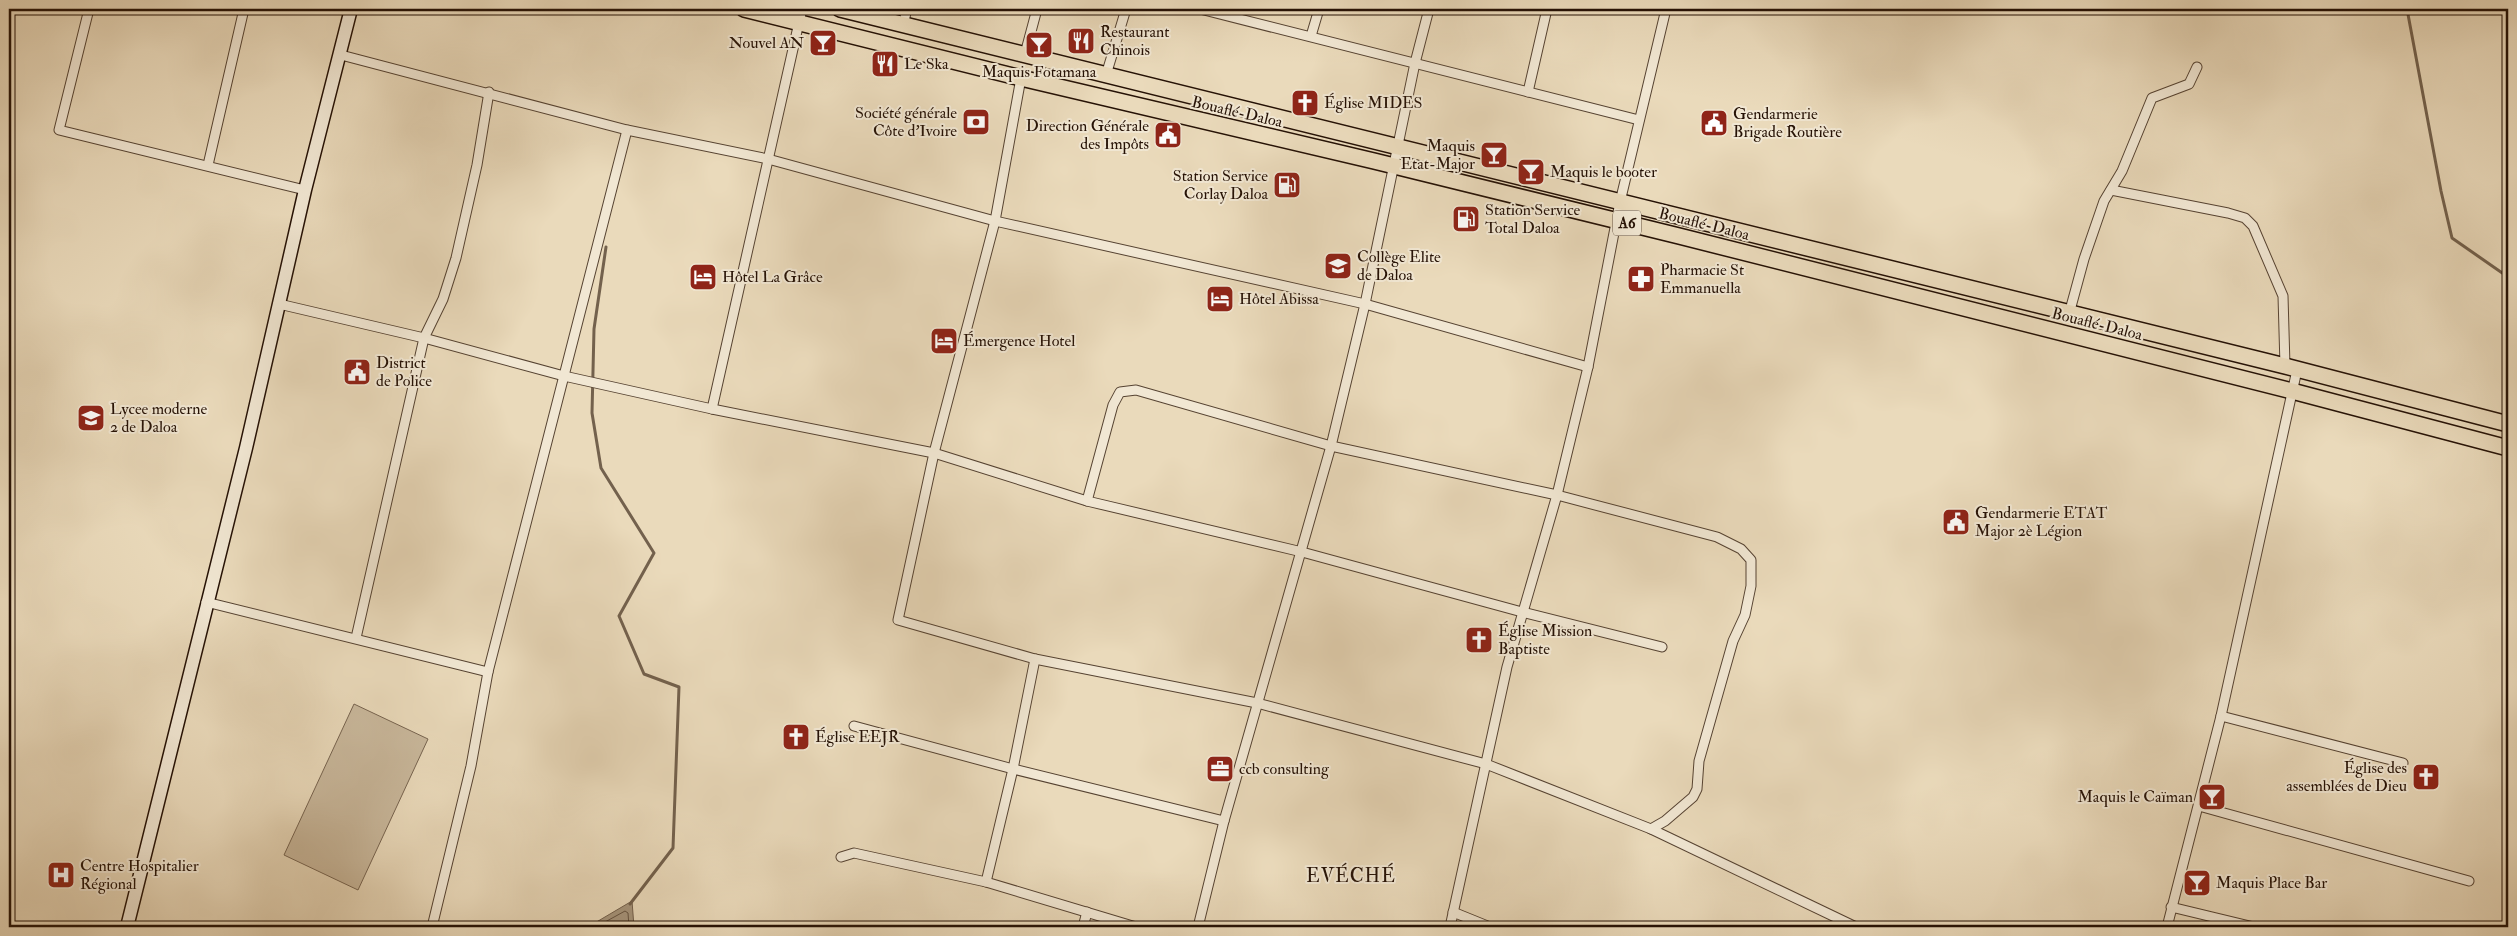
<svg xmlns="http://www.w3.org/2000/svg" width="2517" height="936" viewBox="0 0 2517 936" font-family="'IM FELL Double Pica',serif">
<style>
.green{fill:#c9b89c;stroke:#776450}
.water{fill:#a7967d;stroke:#73614d}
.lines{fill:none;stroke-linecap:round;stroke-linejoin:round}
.shore{stroke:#665441;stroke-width:1}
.stream{stroke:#73614d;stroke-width:3}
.street-casing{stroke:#564332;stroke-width:11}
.secondary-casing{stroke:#251105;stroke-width:15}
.highway-casing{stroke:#251105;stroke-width:18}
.street{stroke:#f1e7d3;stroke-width:9}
.secondary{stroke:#f1e7d3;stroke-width:12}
.highway{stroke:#eadabb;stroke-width:15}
.labels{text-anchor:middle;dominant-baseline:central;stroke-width:4;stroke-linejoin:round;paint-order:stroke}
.shield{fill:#f1e7d3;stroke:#625143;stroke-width:1}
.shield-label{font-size:15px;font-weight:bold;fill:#251105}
.poi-label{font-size:16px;fill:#251105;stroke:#f1e7d3;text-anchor:start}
.street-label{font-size:16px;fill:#251105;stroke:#f1e7d3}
.quarter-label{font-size:19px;letter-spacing:1px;fill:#251105;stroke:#f1e7d3}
</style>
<rect width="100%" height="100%" fill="#eadabb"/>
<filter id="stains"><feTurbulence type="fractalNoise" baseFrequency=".004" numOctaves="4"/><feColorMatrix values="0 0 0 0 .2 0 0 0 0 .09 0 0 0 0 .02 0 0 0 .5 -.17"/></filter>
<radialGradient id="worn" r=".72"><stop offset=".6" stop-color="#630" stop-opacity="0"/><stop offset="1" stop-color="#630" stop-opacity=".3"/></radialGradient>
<polygon class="green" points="354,704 428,739 358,890 284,855"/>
<polygon class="water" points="632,901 634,927 588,927"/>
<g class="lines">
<polyline class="shore" points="596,927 625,911 628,913 629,927"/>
<g class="stream">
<polyline points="2407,9 2441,191 2452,238 2508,277"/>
<polyline points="606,247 594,329 592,413 601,468 654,553 619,616 644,674 679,687 673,848 630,904"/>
</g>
<defs>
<g id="street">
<polyline points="89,9 59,130 305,190"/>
<polyline points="1200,9 1639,120"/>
<polyline points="903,25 907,9"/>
<polyline points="1311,36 1319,9"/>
<polyline points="1025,54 1037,9"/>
<polyline points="341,55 627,130 768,159 995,221 1365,304 1588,367"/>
<polyline points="1106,75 1126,9"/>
<polyline points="1021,78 995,221 934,453 898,620 1035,659 1257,703 1486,764 1651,829 1856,927"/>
<polyline points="1528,92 1547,9"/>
<polyline points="208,165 244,9"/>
<polyline points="2111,190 2228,213 2245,218 2253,226 2283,296 2285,366"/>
<polyline points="279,304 424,338 564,376 712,409 934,453 1087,501 1302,552 1522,612 1662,647"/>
<polyline points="2069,314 2084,259 2104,201 2122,171 2152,98 2189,84 2197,67"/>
<polyline points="712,409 802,9"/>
<polyline points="1087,501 1113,405 1120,392 1136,390 1331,446 1557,495 1717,537 1741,549 1751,560 1751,586 1745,615 1733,641 1699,761 1697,789 1693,797 1665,821 1651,829"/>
<polyline points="206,602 488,672"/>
<polyline points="356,638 424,338 443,299 456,258 477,165 489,92"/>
<polyline points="2221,716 2403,763"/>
<polyline points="854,726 1013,769 1224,821"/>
<polyline points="2199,806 2469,881"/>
<polyline points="841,857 854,853 986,882 1136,927"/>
<polyline points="986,882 1013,769 1035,659"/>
<polyline points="2171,907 2254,927"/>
<polyline points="1453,912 1490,927"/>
<polyline points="432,927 471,766 488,672 627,130"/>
<polyline points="1083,927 1087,912"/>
<polyline points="1198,927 1224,821 1331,446 1365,304 1415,63 1429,9"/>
<polyline points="1450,927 1507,667 1557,495 1588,367 1620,202 1666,9"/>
<polyline points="2167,927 2221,716 2297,370"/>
</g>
<polyline id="secondary" points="127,927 246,448 305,190 351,9"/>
<g id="highway">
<polyline points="744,9 1021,78 1374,161 1679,236 2292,391 2508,448"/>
<polyline points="840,9 2285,366 2508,424"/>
</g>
</defs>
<use href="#street" class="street-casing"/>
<use href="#secondary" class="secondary-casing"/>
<use href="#highway" class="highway-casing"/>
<use href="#street" class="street"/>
<use href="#secondary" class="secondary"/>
<use href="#highway" class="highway"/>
</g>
<defs>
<symbol id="restaurant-square" viewBox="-11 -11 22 22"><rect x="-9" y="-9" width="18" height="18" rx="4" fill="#8f2418" stroke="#f1e7d3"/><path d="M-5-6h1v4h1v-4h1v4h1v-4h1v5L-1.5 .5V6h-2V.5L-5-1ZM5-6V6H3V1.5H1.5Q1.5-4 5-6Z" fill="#fff"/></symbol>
<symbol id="bar-square" viewBox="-11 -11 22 22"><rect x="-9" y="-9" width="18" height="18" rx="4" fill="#8f2418" stroke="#f1e7d3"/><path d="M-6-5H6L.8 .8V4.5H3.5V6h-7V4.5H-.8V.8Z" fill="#fff"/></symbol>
<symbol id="church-square" viewBox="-11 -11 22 22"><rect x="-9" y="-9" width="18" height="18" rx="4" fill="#8f2418" stroke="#f1e7d3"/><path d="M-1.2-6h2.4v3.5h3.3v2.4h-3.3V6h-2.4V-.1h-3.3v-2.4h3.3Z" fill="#fff"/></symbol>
<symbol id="bank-square" viewBox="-11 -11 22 22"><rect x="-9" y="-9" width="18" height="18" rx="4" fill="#8f2418" stroke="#f1e7d3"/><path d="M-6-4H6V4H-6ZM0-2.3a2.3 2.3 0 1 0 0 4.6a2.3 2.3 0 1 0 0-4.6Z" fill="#fff"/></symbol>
<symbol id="civic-square" viewBox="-11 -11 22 22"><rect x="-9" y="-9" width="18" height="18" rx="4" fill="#8f2418" stroke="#f1e7d3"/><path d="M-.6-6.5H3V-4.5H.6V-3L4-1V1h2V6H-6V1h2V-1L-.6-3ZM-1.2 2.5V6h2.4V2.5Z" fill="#fff"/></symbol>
<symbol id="fuel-square" viewBox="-11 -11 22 22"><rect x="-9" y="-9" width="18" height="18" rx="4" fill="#8f2418" stroke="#f1e7d3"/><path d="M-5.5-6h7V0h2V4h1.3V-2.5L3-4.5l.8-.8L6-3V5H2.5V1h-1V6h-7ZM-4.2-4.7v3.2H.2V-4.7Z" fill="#fff"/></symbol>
<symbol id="school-square" viewBox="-11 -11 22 22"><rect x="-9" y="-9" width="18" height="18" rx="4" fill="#8f2418" stroke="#f1e7d3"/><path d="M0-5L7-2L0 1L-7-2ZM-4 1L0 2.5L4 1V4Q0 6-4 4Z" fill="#fff"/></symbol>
<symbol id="hotel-square" viewBox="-11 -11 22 22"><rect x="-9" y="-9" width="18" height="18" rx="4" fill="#8f2418" stroke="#f1e7d3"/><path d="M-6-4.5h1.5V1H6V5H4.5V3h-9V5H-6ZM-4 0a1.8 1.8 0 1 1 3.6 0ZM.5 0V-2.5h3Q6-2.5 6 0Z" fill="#fff"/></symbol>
<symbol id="pharmacy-square" viewBox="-11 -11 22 22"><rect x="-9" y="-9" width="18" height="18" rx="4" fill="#8f2418" stroke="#f1e7d3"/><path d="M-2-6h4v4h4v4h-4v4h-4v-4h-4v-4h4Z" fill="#fff"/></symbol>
<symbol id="office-square" viewBox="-11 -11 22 22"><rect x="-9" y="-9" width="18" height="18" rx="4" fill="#8f2418" stroke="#f1e7d3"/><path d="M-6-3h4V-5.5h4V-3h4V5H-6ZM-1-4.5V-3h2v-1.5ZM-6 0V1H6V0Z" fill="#fff"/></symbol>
<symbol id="hospital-square" viewBox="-11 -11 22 22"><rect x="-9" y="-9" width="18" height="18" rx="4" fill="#8f2418" stroke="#f1e7d3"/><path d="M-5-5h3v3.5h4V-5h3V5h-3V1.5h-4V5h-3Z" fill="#fff"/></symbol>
</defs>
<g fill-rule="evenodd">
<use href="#restaurant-square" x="1065" y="25" width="32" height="32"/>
<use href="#bar-square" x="807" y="27" width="32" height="32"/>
<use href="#bar-square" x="1023" y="29" width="32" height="32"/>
<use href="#restaurant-square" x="869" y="48" width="32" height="32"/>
<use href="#church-square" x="1289" y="87" width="32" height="32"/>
<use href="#bank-square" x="960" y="106" width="32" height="32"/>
<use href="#civic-square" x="1698" y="107" width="32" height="32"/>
<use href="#civic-square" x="1152" y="119" width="32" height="32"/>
<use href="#bar-square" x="1478" y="139" width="32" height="32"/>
<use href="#bar-square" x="1515" y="156" width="32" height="32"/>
<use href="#fuel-square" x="1271" y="169" width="32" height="32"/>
<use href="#fuel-square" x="1450" y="203" width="32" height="32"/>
<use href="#school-square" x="1322" y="250" width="32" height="32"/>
<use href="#hotel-square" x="687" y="261" width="32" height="32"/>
<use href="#pharmacy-square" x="1625" y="263" width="32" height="32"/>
<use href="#hotel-square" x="1204" y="283" width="32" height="32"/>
<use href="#hotel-square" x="928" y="325" width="32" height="32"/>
<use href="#civic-square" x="341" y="356" width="32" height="32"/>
<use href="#school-square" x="75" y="402" width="32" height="32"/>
<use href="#civic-square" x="1940" y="506" width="32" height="32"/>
<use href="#church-square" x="1463" y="624" width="32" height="32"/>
<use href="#church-square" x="780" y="721" width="32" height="32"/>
<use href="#office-square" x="1204" y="753" width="32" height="32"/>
<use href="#church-square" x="2410" y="761" width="32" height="32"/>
<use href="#bar-square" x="2196" y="781" width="32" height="32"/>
<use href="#hospital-square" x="45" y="859" width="32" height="32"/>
<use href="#bar-square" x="2181" y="867" width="32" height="32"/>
</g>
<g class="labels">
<rect class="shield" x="1613" y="210.5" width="28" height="25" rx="4"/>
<g class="shield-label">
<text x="1627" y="223">A6</text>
</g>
<g class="poi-label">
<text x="1100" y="32">Restaurant<tspan x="1100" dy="18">Chinois</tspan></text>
<text x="804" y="43" text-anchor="end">Nouvel AN</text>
<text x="904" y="64">Le Ska</text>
<text x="1039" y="72" text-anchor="middle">Maquis Fotamana</text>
<text x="1324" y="103">Église MIDES</text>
<text x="957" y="113" text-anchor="end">Société générale<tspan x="957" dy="18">Côte d’Ivoire</tspan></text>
<text x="1733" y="114">Gendarmerie<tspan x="1733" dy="18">Brigade Routière</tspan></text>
<text x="1149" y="126" text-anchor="end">Direction Générale<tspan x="1149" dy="18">des Impôts</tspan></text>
<text x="1475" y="146" text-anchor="end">Maquis<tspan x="1475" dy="18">Etat-Major</tspan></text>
<text x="1550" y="172">Maquis le booter</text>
<text x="1268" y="176" text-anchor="end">Station Service<tspan x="1268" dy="18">Corlay Daloa</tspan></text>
<text x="1485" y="210">Station Service<tspan x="1485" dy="18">Total Daloa</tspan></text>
<text x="1357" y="257">Collège Elite<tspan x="1357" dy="18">de Daloa</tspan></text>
<text x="1660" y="270">Pharmacie St<tspan x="1660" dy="18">Emmanuella</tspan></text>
<text x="722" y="277">Hôtel La Grâce</text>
<text x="1239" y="299">Hôtel Abissa</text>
<text x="963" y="341">Émergence Hotel</text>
<text x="376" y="363">District<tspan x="376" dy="18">de Police</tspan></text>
<text x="110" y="409">Lycee moderne<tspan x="110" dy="18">2 de Daloa</tspan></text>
<text x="1975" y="513">Gendarmerie ETAT<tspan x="1975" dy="18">Major 2è Légion</tspan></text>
<text x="1498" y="631">Église Mission<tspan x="1498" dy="18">Baptiste</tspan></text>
<text x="815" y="737">Église EEJR</text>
<text x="2407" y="768" text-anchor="end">Église des<tspan x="2407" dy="18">assemblées de Dieu</tspan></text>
<text x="1239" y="769">ccb consulting</text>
<text x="2193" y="797" text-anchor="end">Maquis le Caïman</text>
<text x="80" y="866">Centre Hospitalier<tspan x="80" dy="18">Régional</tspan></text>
<text x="2216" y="883">Maquis Place Bar</text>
</g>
<g class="street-label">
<text transform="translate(1237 112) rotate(13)">Bouaflé-Daloa</text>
<text transform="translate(1704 224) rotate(14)">Bouaflé-Daloa</text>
<text transform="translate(2097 324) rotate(14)">Bouaflé-Daloa</text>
</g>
<g class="quarter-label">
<text x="1351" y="876">EVÉCHÉ</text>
</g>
</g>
<rect width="2517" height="936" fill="none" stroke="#eadabb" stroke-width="30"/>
<rect x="10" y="10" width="2497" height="916" fill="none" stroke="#251105" stroke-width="2.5"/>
<rect x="15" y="15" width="2487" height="906" fill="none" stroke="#251105"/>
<rect width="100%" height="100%" filter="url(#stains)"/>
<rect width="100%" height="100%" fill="url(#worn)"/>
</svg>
